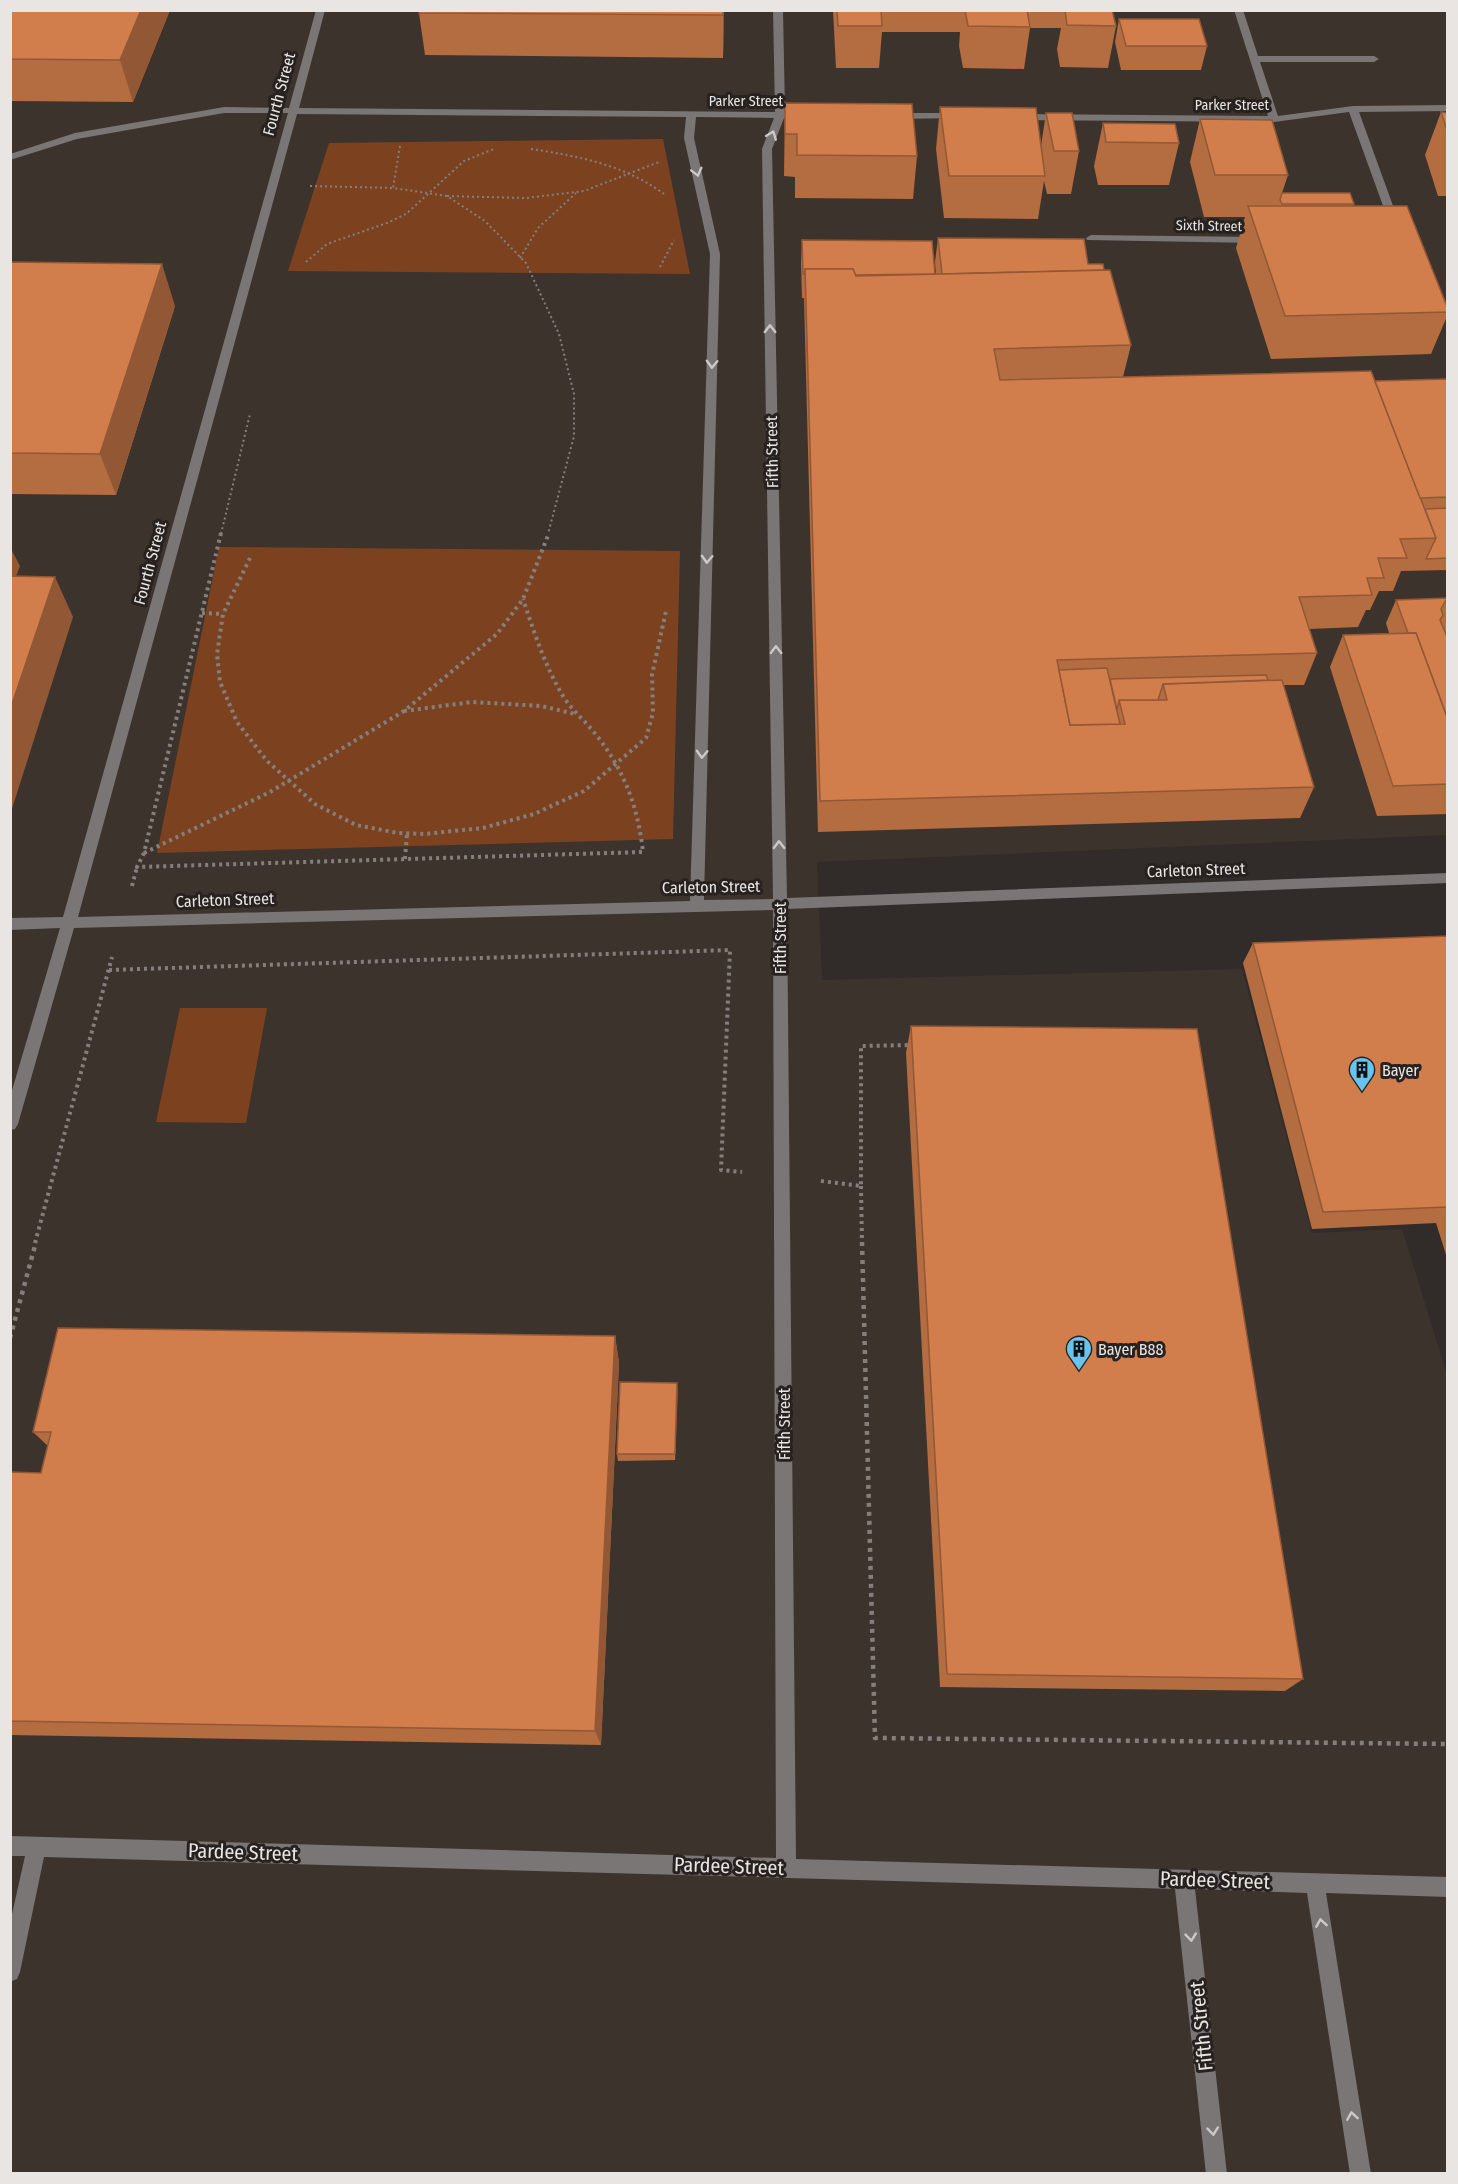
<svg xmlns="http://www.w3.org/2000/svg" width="1458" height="2184" viewBox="0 0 1458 2184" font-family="'Fira Sans Condensed',sans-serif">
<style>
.built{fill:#3d332d}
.green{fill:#7c421f}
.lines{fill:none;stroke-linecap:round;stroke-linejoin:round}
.path-far2{stroke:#847f7d;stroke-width:2;stroke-dasharray:2 3;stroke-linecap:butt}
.path-far1{stroke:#847f7d;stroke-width:4;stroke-dasharray:3 4;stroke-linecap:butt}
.path{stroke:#847f7d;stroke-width:4.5;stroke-dasharray:4 5;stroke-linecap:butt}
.minor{fill:#797675;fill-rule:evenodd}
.wall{fill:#b46c41}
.shaded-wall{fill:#925835}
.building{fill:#d17d4c;stroke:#925835;stroke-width:1.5}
.oneway{stroke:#ccc9c8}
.labels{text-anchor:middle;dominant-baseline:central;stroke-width:6;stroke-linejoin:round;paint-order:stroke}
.far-street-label{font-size:14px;fill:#e8e5e3;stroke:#272220}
.street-label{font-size:16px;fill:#e8e5e3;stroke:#272220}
.poi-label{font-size:16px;fill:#e8e5e3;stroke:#272220;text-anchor:start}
.near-street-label{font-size:20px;fill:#e8e5e3;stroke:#272220}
</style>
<rect width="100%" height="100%" fill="#312c2a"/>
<polygon class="built" points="11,11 1447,11 1447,620 1386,623 1447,799 1447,835 817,862 822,980 1242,969 1312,1233 1402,1229 1448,1378 1447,2173 11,2174"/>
<g class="green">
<polygon points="663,139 690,274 288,271 329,143"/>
<polygon points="219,547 680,551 673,839 157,853"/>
<polygon points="180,1008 267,1008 246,1123 156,1122"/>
</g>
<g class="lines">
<g class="path-far2">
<polyline points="400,146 393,188 447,196 485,221 526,263 559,334 574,394 574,436 548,534"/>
<path d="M531,149C578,156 625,165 664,194"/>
<polyline points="310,186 393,188"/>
<polyline points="447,196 526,198 584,191 659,162"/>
<polyline points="520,258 538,228 576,193"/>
<polyline points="306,262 327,244 387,223 406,214 464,161 494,149"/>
<polyline points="660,267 674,240"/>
<polyline points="221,534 250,414"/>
</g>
<g class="path-far1">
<path d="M221,533L144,853L137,867L643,852C638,806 623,767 593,731C583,719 572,710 563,696C545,666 534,632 523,599"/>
<polyline points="250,558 223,614 217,654 220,682 237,722 267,761 315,804 356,825 398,833 424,834 483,828 534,814 584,791 646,738 653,713 652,675 666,611"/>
<polyline points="202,613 223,614"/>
<polyline points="404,711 472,702 541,706 575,714"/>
<polyline points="144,853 270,792 404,711 497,634 523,599 549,533"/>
<polyline points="405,859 407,834"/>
<polyline points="132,886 137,867"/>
<polyline points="109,970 730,950 721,1170 742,1172"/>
<polyline points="821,1181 861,1186 861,1046 911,1045"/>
<polyline points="861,1186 862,1243"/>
<polyline points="35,1243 112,957"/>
</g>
<g class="path">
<polyline points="862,1242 875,1738 1448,1744"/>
<polyline points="10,1338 36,1242"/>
</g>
<g class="minor">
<path d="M316,10H325L299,108L775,112L773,10H783L785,112L793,115L784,118L772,149L787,898L1448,873V883L787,909L796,1859L1448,1877V1897L1326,1893L1371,2174H1350L1307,1893L1195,1889L1227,2174H1206L1175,1889L44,1857L20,1972L17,1979L10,1982V1923L25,1856H10V1836L776,1858L773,910L74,928L18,1124L15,1129L10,1130V1097L60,928L10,930V918L63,917L288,113H224L77,139L10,160V154L75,133L224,107L289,108ZM297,114L686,117L684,138L710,254L690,901L78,917ZM696,117L774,118L762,149L773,899L704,900L720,254L694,138Z"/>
<polygon points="1234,10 1243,10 1258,56 1374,56 1379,59 1374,62 1260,62 1278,116 1353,106 1448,105 1448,111 1359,112 1400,225 1399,227 1390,225 1349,112 1274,122 1016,120 1011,117 1016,114 1268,116"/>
<polygon points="959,113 964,116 962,118 893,119 888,116 893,113"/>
<polygon points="1091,235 1256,237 1261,240 1256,243 1087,240 1086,238"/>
</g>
</g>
<g class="wall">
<polygon points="10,10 170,10 133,102 10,101"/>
<polygon points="420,10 724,10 723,58 425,55 419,13"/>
<polygon points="833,10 1112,10 1116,26 1108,68 1060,67 1057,49 1061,28 1030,28 1024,69 963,68 959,46 960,32 882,32 879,68 836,68"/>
<polygon points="1119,19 1207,46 1201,70 1121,70 1115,42"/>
<polygon points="785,103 917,156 913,199 795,198 795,177 784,176"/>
<polygon points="940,107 1041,146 1046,113 1079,151 1071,194 1047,194 1044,181 1038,219 944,218 936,149"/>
<polygon points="1441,112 1448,113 1448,196 1438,196 1425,155"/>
<polygon points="1200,119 1288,175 1282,193 1354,204 1353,206 1448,309 1448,314 1431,354 1271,359 1236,248 1245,217 1204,217 1190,162"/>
<polygon points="1103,123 1179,143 1169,185 1098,185 1094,166"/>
<polygon points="938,238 1088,264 1104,270 1131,345 1123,377 1375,381 1448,379 1448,570 1401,571 1393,591 1379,591 1370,610 1366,610 1358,627 1309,629 1317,653 1304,685 1283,685 1314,787 1300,818 818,832 804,298 802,298 801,264 802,240 935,274 936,274 935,262"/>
<polygon points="10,262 175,306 116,495 10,494"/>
<polygon points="1448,598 1448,814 1377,816 1330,667 1343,635 1389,633 1386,623 1396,600"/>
<polygon points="1448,936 1448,1261 1436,1223 1312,1229 1243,963 1253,943"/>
<polygon points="911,1026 1303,1679 1285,1691 940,1687 906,1053"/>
<polygon points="615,1336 619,1363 601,1745 10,1735 10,1472 41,1473 48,1446 33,1432"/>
<polygon points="677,1383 675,1460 618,1461 617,1454"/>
</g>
<g class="shaded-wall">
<polygon points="141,10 170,10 133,102 120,60"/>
<polygon points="723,10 724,10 723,58"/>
<polygon points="162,264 175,306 116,495 100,454"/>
<polygon points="10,547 20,566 10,592"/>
<polygon points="55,577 73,617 10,815 10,710"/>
<polygon points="615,1336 619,1363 601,1745 595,1731"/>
<polygon points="677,1383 678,1390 675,1460 675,1454"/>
</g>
<g class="building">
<polygon points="10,10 141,10 120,60 10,59"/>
<polygon points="420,10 723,10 723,15 419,13"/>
<polygon points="837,10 881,10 882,26 838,26"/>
<polygon points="965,10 1027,10 1030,27 968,26"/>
<polygon points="1065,10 1112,10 1116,26 1067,25"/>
<polygon points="1119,19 1199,19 1207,46 1126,46"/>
<polygon points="785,103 912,104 917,156 797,155 797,134 785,134"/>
<polygon points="940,107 1036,108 1045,176 949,176"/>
<polygon points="1441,112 1448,113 1448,133"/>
<polygon points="1046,113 1072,113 1079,151 1054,151"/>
<polygon points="1200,119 1272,120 1288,175 1215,175"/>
<polygon points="1103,123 1175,124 1179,143 1106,142"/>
<polygon points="1282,193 1350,193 1354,204 1282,204 1280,200"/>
<polygon points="1248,206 1407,206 1448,309 1448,312 1285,316"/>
<polygon points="938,238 1084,239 1088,264 1103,264 1104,270 942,274"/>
<polygon points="802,240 932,241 935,274 855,275 853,269 805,269 805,274 803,274"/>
<polygon points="10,262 162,264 100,454 10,453"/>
<polygon points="805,269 853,269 856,276 1110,270 1131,345 994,349 1000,380 1371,371 1436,538 1400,539 1407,558 1378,558 1384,578 1367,578 1372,595 1299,597 1317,653 1057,660 1070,725 1125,724 1119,700 1167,700 1163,684 1282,680 1314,787 820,801"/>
<polygon points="1448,379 1448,497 1420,498 1375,381"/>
<polygon points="1448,508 1448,558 1426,559 1436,538 1425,509"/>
<polygon points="10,576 55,577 10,710"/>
<polygon points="1448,598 1448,600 1446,600 1441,609 1443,615 1440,620 1448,639 1448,720 1416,633 1408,633 1396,600"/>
<polygon points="1416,633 1448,720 1448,784 1393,786 1343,635"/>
<polygon points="1107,668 1120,724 1070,725 1059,670"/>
<polygon points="1266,675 1268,680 1163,684 1158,700 1119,700 1117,710 1110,679"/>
<polygon points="1448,936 1448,1207 1323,1212 1253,943"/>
<polygon points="911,1026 1197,1029 1303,1679 947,1674"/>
<polygon points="58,1328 615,1336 595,1731 10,1721 10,1472 41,1473 51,1432 33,1432"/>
<polygon points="620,1382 677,1383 675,1454 617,1454"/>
</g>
<defs><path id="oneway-chevron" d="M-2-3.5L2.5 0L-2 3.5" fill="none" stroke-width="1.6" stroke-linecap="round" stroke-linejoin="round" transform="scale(1.5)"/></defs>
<g class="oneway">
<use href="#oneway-chevron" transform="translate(772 135) rotate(-69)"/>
<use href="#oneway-chevron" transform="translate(697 172) rotate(76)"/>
<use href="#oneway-chevron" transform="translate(770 329) rotate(-91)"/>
<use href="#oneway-chevron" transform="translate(712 364) rotate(92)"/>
<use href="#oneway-chevron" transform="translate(707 559) rotate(92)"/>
<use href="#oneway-chevron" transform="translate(776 650) rotate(-91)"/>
<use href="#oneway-chevron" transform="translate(702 754) rotate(92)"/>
<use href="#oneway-chevron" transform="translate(779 845) rotate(-91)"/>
<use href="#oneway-chevron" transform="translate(1321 1923) rotate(-99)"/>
<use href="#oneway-chevron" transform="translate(1191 1937) rotate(84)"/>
<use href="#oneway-chevron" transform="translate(1352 2116) rotate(-99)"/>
<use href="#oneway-chevron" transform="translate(1213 2131) rotate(84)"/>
</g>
<defs>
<symbol id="building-pin" viewBox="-11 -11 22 30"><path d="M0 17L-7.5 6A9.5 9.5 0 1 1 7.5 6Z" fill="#66c4ef" stroke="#272220"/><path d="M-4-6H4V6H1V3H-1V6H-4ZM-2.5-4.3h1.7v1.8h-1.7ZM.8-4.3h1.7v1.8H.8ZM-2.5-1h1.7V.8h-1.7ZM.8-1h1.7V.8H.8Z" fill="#111"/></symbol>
</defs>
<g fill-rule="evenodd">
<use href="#building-pin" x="1347" y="1055" width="30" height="40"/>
<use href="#building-pin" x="1064" y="1334" width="30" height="40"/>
</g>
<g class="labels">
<g class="far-street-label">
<text x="746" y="101">Parker Street</text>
<text x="1232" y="105">Parker Street</text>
<text transform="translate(1209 226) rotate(1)">Sixth Street</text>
</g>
<g class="street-label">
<text transform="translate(279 94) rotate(-75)">Fourth Street</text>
<text transform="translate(772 452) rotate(-91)">Fifth Street</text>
<text transform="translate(150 563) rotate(-75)">Fourth Street</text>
<text transform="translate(1196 870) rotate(-2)">Carleton Street</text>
<text transform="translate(711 887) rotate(-1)">Carleton Street</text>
<text transform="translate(225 900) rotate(-2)">Carleton Street</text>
<text transform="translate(780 938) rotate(-90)">Fifth Street</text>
<text transform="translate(784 1424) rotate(-90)">Fifth Street</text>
</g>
<g class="poi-label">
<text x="1382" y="1070">Bayer</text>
<text x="1098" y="1349">Bayer B88</text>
</g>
<g class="near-street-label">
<text transform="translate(243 1852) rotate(2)">Pardee Street</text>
<text transform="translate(729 1866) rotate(2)">Pardee Street</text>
<text transform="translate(1215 1880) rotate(2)">Pardee Street</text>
<text transform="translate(1201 2026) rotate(-96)">Fifth Street</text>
</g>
</g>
<rect width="1458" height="2184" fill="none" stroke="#e8e5e3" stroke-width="24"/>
</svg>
